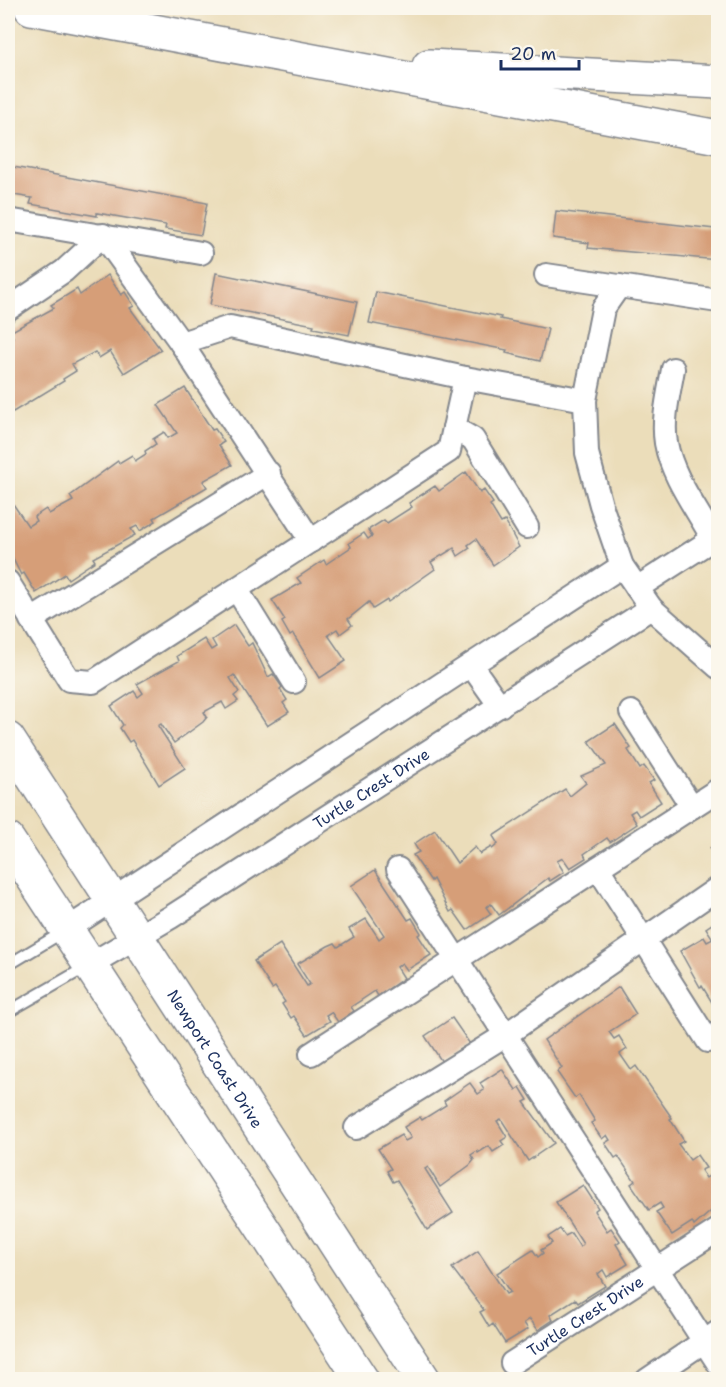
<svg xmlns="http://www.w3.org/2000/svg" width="726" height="1387" viewBox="0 0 726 1387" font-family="'Shantell Sans',sans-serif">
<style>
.building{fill:#d69e78}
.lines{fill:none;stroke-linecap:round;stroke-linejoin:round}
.lane-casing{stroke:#83868c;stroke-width:14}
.street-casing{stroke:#83868c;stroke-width:26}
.primary-casing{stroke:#83868c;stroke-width:36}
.highway-casing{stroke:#83868c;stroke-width:36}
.lane{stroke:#fff;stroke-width:10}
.street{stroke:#fff;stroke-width:22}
.primary{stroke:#fff;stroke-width:33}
.highway{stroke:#fff;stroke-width:33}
.labels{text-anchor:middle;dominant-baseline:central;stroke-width:6;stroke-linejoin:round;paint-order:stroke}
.street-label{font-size:16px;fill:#1b2f5e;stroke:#fbf7ec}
</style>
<rect width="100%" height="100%" fill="#fbf7ec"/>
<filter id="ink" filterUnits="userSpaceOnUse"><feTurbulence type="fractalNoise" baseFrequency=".0167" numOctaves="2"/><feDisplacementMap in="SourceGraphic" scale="12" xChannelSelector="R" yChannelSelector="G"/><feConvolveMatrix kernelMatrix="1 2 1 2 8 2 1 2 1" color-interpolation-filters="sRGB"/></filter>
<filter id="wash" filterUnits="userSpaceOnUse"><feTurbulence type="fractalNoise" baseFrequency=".008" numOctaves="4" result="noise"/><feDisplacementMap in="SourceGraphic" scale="24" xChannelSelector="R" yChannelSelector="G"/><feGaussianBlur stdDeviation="1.35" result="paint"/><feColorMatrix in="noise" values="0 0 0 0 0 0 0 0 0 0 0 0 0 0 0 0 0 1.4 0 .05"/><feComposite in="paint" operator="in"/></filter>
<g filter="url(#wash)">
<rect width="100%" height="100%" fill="#ebddba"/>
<g id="blocks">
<g class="building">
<polygon points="8,166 207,203 201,235 165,229 166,225 97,213 97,216 30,204 32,198 8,194"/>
<polygon points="556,211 715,229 718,231 718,260 588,248 589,243 553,238"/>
<polygon points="216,273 357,302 349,335 313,328 314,325 210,305"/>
<polygon points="108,275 121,295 125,292 134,306 130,308 161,350 124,373 110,351 99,358 95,352 72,364 76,371 63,379 64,381 13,412 8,406 8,341 13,337 10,332 54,308 51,305 77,289 80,295"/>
<polygon points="376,292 501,317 500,319 548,329 540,361 506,353 507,350 369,323"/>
<polygon points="185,388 212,430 215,429 224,442 219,445 232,465 203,481 207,487 154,518 156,521 140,531 137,526 131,529 135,535 93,558 95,561 68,579 65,574 36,593 24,573 21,575 8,549 8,504 11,501 28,526 36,521 34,517 46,509 49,514 73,501 70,496 118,461 119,463 132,455 135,461 146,454 145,451 156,444 153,439 164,432 168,438 177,433 158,405"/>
<polygon points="466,472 480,493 484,490 493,503 490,505 501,523 505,521 519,547 493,565 476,539 468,545 470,548 458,556 454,548 431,562 435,569 388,602 387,600 373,609 369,602 348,619 352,625 340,634 337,629 328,635 346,661 320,678 293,634 290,636 282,622 285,620 272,600 301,583 297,578 324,560 326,564 351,547 349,543 364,533 368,539 372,536 368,530 384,520 387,523 412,507 409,503 435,486 439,491"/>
<polygon points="234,625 248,646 252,643 268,677 273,674 282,687 280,689 287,700 283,703 289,712 267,726 234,675 230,678 239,692 234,696 238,701 226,709 222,702 204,712 207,717 203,722 174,743 161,724 158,726 185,768 159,785 132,740 129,742 120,728 123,725 111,706 134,691 138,697 143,693 137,684 179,661 177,656 204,639 211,650 216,647 212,640"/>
<polygon points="615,724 631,748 628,750 640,769 644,766 654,780 649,783 661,802 639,816 635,810 630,813 637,824 610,842 607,838 584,854 586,858 570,868 563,858 557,861 564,872 550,881 548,878 499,915 491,904 486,907 491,914 467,930 453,910 450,912 433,879 431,881 413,855 419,852 414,844 435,830 457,863 475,847 480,854 491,847 492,849 498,844 493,836 565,789 570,796 586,783 581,776 606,765 589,741"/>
<polygon points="718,842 718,862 710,848"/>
<polygon points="375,870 408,920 412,918 421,933 418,935 431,955 407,970 402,963 397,967 404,978 378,996 375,991 351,1007 354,1011 338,1022 331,1012 326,1015 330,1021 307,1035 294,1016 291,1018 282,1004 285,1002 275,987 272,989 254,961 280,944 307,986 310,984 297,964 328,946 335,943 338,947 354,937 349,929 366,919 379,939 384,935 351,886"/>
<polygon points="718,920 718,1012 702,986 700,987 680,951 704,937 707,942 713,939 706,928"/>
<polygon points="619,987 636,1014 609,1032 614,1039 619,1036 627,1049 620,1054 631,1070 636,1066 672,1118 670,1119 684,1141 678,1144 690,1160 697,1155 706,1168 701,1170 706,1178 718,1170 718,1205 694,1226 692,1222 672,1235 656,1212 663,1208 660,1203 649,1210 631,1184 635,1181 618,1156 615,1158 605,1143 610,1140 607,1135 602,1139 591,1123 595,1121 579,1095 575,1098 557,1072 562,1068 544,1040"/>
<polygon points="452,1018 470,1044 442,1062 425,1036"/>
<polygon points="502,1069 516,1090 520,1087 528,1100 524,1102 554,1143 528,1161 501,1119 497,1121 507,1137 501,1141 504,1145 493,1152 489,1146 478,1153 477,1151 471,1155 474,1160 470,1165 440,1187 428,1167 425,1169 453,1213 427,1230 397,1180 393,1182 387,1171 391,1169 378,1149 401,1135 405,1141 411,1138 404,1127 420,1117 422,1120 446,1105 444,1101 470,1083 478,1094 484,1090 480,1083"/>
<polygon points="583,1185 598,1208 594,1211 607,1231 611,1228 620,1241 616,1244 628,1264 607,1277 603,1270 598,1274 605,1286 578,1303 575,1299 550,1315 553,1320 538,1330 530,1319 524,1323 528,1329 505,1343 493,1324 489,1327 480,1312 484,1310 452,1268 478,1251 506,1294 510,1292 497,1273 533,1250 538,1257 543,1253 541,1250 552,1243 548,1237 560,1229 565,1236 571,1233 580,1247 583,1244 556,1202"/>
</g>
</g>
</g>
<g filter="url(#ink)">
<use href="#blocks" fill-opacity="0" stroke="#83868c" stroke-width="1.5"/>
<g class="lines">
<defs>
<g id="lane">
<polyline points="8,965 63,932"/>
<polyline points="8,1012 88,966"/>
</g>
<g id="street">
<polyline points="8,220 201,253"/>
<polyline points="546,275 718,301"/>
<polyline points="619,286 603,309 585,400 587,453 601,505 622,566 651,608 718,667"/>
<polyline points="8,309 64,271 103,235 181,343 311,541"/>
<polyline points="181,343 230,327 465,378 585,400"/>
<polyline points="454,428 473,439 527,527"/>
<polyline points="8,582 69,680 93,682 449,451 465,378"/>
<path d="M637,588L713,539C697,509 672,477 666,443C662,419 669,393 673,369"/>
<polyline points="237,590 294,682"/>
<polyline points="31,620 269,473"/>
<polyline points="471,665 500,706"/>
<polyline points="631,712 692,807"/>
<polyline points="598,868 708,1041"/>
<polyline points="398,869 718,1363"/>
<polyline points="66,930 622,566"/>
<path id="s1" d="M89,965L171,917L651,608"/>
<polyline points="311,1054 718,790"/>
<polyline points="356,1128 504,1036 718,888"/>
<path id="s2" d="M512,1363L718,1230"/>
<polyline points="647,1380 718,1332"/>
</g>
<g id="primary">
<path id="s3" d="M8,739L424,1380"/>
<polyline points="8,840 362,1380"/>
</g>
<g id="highway">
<polyline points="31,8 718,137"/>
<polyline points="429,66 718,82"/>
</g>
</defs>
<use href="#lane" class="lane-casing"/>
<use href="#street" class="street-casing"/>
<use href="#primary" class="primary-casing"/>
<use href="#highway" class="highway-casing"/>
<use href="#lane" class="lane"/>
<use href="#street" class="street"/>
<use href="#primary" class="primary"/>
<use href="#highway" class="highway"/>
</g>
</g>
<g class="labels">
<g class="street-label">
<text stroke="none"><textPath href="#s1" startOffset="333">Turtle Crest Drive</textPath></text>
<text stroke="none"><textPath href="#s3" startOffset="381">Newport Coast Drive</textPath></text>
<text stroke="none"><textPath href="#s2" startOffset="87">Turtle Crest Drive</textPath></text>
</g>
</g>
<rect width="726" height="1387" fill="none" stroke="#fbf7ec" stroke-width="30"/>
<path d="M501 60v9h78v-9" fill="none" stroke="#1b2f5e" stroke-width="3"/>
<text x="510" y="60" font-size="18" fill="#1b2f5e" stroke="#fbf7ec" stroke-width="4.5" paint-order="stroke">20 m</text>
</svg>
